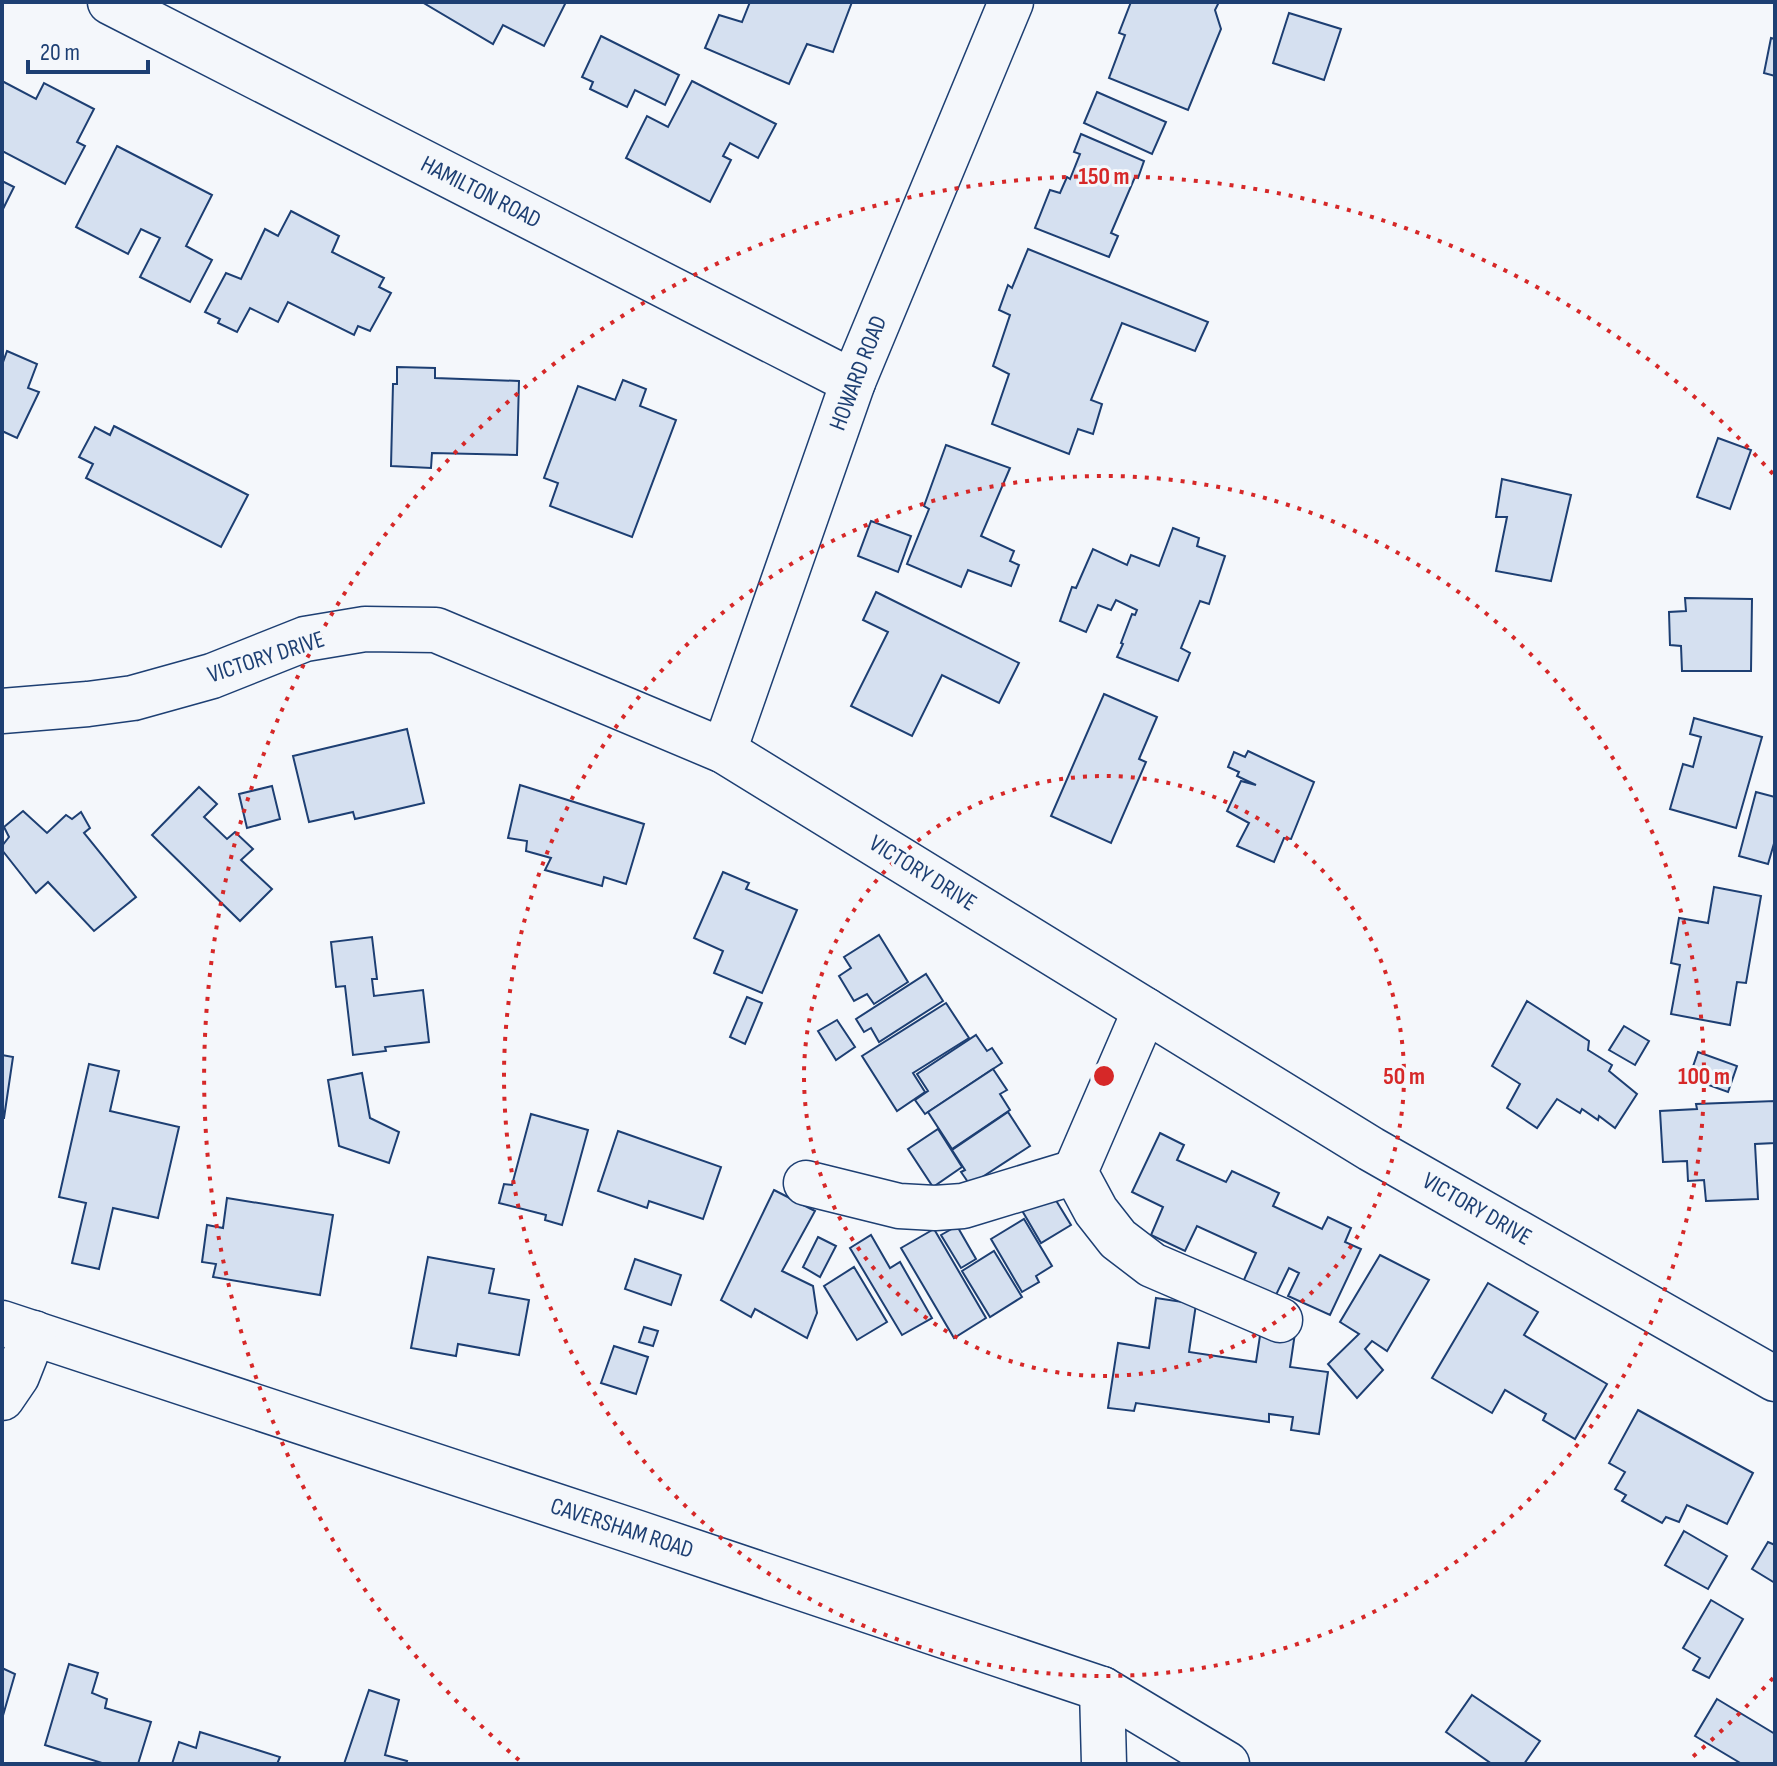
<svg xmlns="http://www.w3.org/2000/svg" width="1777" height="1766" viewBox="0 0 1777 1766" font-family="'Sofia Sans Condensed',sans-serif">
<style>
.building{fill:#d5e0f0;stroke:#1d3f73;stroke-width:2}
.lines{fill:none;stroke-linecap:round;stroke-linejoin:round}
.minor-casing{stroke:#1d3f73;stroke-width:47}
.minor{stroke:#f4f7fb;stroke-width:44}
.ring{fill:none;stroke:#d62828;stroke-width:4;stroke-dasharray:4 8}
.labels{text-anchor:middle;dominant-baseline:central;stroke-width:6;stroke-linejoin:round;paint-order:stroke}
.street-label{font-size:24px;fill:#1d3f73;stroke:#f4f7fb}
.centre{fill:#d62828;stroke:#f4f7fb;stroke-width:4}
.ring-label{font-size:24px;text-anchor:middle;font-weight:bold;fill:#d62828;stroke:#f4f7fb;stroke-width:6;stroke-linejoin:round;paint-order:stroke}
</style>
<rect width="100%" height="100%" fill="#f4f7fb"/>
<g class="building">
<polygon points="422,2 566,2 544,46 503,25 493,44"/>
<polygon points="750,2 852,2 833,52 807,44 789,84 705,48 719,15 742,22"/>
<polygon points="1131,2 1219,2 1215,10 1221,29 1188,110 1109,78 1125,35 1119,33"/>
<polygon points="1289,13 1341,29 1324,80 1273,63"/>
<polygon points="601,36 679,75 665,105 635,90 627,107 590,89 593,82 582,77"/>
<polygon points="1771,38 1775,39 1775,76 1764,73"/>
<polygon points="2,81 36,99 44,83 94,109 77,142 85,146 65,184 2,151"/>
<polygon points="692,81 776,124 758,158 730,143 723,156 731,160 710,202 626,158 647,116 668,127"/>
<polygon points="1097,92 1166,122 1152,154 1084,123"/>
<polygon points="1081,134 1144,161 1138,178 1135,177 1111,233 1118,236 1109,257 1035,228 1050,190 1060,193 1067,177 1070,179 1080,154 1074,152"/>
<polygon points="117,146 212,195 186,246 212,260 190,302 140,277 160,238 141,229 128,254 76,227"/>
<polygon points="2,181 14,187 2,211"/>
<polygon points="291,211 339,236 332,252 384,278 379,287 391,293 370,331 358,326 354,335 288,302 278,322 250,308 237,332 218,323 220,319 205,312 226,273 241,279 265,229 278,236"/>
<polygon points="1028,249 1208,322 1195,351 1122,323 1091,400 1102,404 1093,434 1078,429 1069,454 992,424 1009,374 993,366 1010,315 999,310 1008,285 1012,288"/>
<polygon points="7,351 37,364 28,388 39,392 17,438 2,431 2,365"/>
<polygon points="397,367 435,368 435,378 519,381 517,455 432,453 431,468 391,466 393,384 397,384"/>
<polygon points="623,380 646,389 640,406 676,420 632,537 550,506 558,483 544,478 578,386 615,400"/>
<polygon points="114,426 248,495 221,547 86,478 93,464 79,457 95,427 110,435"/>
<polygon points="1718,438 1751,450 1730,509 1697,497"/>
<polygon points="946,445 1010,468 981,536 1014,551 1010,561 1019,565 1011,586 968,570 961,587 907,564 929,509 924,506"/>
<polygon points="1502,479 1571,495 1551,581 1496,571 1507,517 1496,517"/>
<polygon points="871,521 911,536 898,572 858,556"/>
<polygon points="1173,528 1199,538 1197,546 1225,556 1209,604 1200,601 1181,648 1190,653 1178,681 1117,657 1123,644 1121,643 1132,614 1135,615 1137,610 1116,600 1111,610 1098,605 1086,632 1060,621 1072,587 1076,588 1093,549 1127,565 1131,555 1159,566"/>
<polygon points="876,592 1019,663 999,703 942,675 912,736 851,706 888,632 863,620"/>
<polygon points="1685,598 1752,599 1751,671 1682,671 1681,646 1670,645 1669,612 1686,611"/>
<polygon points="1104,694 1157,717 1139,759 1146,762 1111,843 1051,816"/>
<polygon points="1694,718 1762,737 1736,828 1670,809 1683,764 1693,767 1701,737 1690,734"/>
<polygon points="407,729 424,803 355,819 353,812 309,822 293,756"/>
<polygon points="1248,751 1314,782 1291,839 1284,838 1274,862 1237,846 1249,823 1227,811 1241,781 1256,785 1237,776 1239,772 1228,767 1234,752 1245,757"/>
<polygon points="520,785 644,824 626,884 604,877 602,886 545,870 551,858 526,851 527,841 508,838"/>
<polygon points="272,786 280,819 247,828 239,794"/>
<polygon points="199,787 217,804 204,817 227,839 235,832 253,849 241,860 272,889 240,921 152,835"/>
<polygon points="1756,792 1775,797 1775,840 1768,864 1739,856"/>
<polygon points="23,811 47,833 66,815 72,819 81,812 90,828 84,833 136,897 94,931 48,882 36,893 2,850 2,846 9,837 4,827"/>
<polygon points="723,872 749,883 746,889 797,910 762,993 714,973 723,951 694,938"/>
<polygon points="1714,887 1761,896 1746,983 1737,982 1730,1025 1671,1014 1680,965 1671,963 1679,918 1708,923"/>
<polygon points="879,935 908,982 874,1004 867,994 854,1001 839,976 851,968 844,957"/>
<polygon points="372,937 377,979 372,979 374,996 423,990 429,1042 385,1047 386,1051 353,1055 345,986 336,987 331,942"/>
<polygon points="926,974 943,1001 879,1042 871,1028 864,1032 856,1019"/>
<polygon points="747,997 762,1003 745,1044 730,1037"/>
<polygon points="1527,1001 1589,1041 1588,1050 1612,1065 1609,1071 1637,1094 1615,1128 1599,1116 1598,1120 1582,1109 1580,1113 1557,1099 1537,1128 1507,1108 1520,1084 1492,1066"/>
<polygon points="946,1003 969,1038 913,1073 925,1092 897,1111 862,1056"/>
<polygon points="837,1020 855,1047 836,1060 818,1031"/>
<polygon points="1624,1026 1649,1041 1635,1065 1609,1050"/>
<polygon points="976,1035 987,1051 992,1048 1002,1063 925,1114 915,1100 928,1091 917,1074"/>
<polygon points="1698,1052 1737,1066 1728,1092 1689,1078"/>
<polygon points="2,1055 13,1057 4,1118 2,1118"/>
<polygon points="89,1064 119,1071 110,1111 179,1127 158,1218 113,1208 99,1269 72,1263 86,1203 59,1197"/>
<polygon points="993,1069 1007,1090 1000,1094 1010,1110 952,1149 928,1112"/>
<polygon points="362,1073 370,1118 399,1132 389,1163 339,1146 328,1080"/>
<polygon points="1775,1101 1775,1143 1755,1144 1758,1199 1706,1201 1704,1180 1688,1181 1687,1161 1663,1162 1660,1111 1697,1109 1696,1104"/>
<polygon points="1008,1112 1030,1146 970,1185 961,1172 965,1170 952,1150"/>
<polygon points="531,1114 588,1130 562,1225 545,1220 546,1215 499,1203 504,1184 512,1185"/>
<polygon points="938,1129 962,1167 933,1187 908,1149"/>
<polygon points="618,1131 721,1167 703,1219 649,1201 647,1208 598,1191"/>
<polygon points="1160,1133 1184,1145 1177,1160 1226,1182 1232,1171 1279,1193 1273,1206 1322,1229 1328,1217 1351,1228 1345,1242 1361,1249 1330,1315 1288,1296 1299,1273 1289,1268 1275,1297 1243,1282 1256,1253 1197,1226 1185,1251 1151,1235 1163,1207 1132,1192"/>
<polygon points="1049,1189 1071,1225 1041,1243 1020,1207"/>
<polygon points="774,1190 815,1211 782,1271 813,1286 817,1313 807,1338 755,1309 751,1317 721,1300"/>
<polygon points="227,1198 333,1215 320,1295 213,1277 216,1264 202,1262 207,1225 223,1228"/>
<polygon points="1024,1219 1052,1266 1036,1276 1039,1282 1022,1292 991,1239"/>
<polygon points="957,1226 976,1259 961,1268 941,1235"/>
<polygon points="934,1229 986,1318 954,1338 901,1248"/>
<polygon points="871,1235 890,1268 900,1262 932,1318 902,1335 850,1248"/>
<polygon points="818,1237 836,1246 820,1277 803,1267"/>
<polygon points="994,1251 1022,1297 990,1317 962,1271"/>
<polygon points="1380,1255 1429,1280 1387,1351 1372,1341 1365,1349 1383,1370 1357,1398 1328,1364 1359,1334 1340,1322"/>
<polygon points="428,1257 494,1269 489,1293 529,1300 519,1355 458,1344 456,1356 411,1348"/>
<polygon points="635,1259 681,1275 671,1305 625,1289"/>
<polygon points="854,1267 887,1322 857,1340 824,1286"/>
<polygon points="1488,1283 1538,1312 1524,1335 1607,1384 1575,1439 1543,1420 1546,1414 1505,1390 1492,1413 1432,1378"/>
<polygon points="1156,1298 1196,1304 1189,1352 1256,1362 1261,1329 1295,1333 1290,1367 1328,1372 1319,1434 1291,1430 1293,1417 1269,1414 1269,1422 1136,1403 1134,1411 1108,1408 1118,1343 1149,1348"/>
<polygon points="644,1327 658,1331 653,1346 639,1342"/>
<polygon points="614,1346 648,1357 636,1394 601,1383"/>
<polygon points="1638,1410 1753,1473 1727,1524 1687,1505 1679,1522 1666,1517 1662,1523 1622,1501 1626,1495 1615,1489 1625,1472 1609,1463"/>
<polygon points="1684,1531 1727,1556 1708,1589 1665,1565"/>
<polygon points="1768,1542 1775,1545 1775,1583 1752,1569"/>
<polygon points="1711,1600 1743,1619 1709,1678 1693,1670 1700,1658 1683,1648"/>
<polygon points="69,1664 98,1673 92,1693 107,1699 105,1708 151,1722 138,1764 105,1764 45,1745"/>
<polygon points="2,1668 15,1674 2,1719"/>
<polygon points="369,1690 399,1700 385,1755 407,1761 406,1764 344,1764"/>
<polygon points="1472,1695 1540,1741 1524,1764 1492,1764 1446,1732"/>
<polygon points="1717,1699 1775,1734 1775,1764 1742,1764 1695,1736"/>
<polygon points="200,1732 280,1757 277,1764 172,1764 179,1742 196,1748"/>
</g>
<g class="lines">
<defs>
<g id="minor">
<polyline points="110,2 853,382"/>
<polyline points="2,711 88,704 133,698 212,676 305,639 365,629 436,630 724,751 1371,1149 1775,1379"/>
<polyline points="724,751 853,382 1011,2"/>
<polyline points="1145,1010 1075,1172 1096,1211 1118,1239 1152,1265 1280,1320"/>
<polyline points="806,1183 899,1206 935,1208 963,1206 1075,1172"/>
<polyline points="2,1323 635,1532 1102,1689 1227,1764"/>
<polyline points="2,1398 17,1376 34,1333"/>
<polyline points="1102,1689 1104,1764"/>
</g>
</defs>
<use href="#minor" class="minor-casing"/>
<use href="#minor" class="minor"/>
</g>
<g class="ring">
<circle cx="1104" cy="1076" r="300"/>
<circle cx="1104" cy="1076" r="600"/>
<path d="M1773 1678A900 900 0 0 1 1689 1760M519 1760A900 900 0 1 1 1773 474"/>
</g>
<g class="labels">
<g class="street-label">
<text transform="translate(481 192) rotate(27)">HAMILTON ROAD</text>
<text transform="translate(858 373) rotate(-69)">HOWARD ROAD</text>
<text transform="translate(266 657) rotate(-18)">VICTORY DRIVE</text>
<text transform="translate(923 873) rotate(32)">VICTORY DRIVE</text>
<text transform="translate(1477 1209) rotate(30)">VICTORY DRIVE</text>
<text transform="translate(622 1528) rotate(18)">CAVERSHAM ROAD</text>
</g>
</g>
<circle cx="1104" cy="1076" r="12" class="centre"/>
<g class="ring-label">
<text x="1104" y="184">150 m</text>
<text x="1404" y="1084">50 m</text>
<text x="1704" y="1084">100 m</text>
</g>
<rect width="1777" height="1766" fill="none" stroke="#1d3f73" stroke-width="8"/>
<path d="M28 60v12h120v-12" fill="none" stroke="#1d3f73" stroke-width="4"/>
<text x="40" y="60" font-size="24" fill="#1d3f73" stroke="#f4f7fb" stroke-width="6" paint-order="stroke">20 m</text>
</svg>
